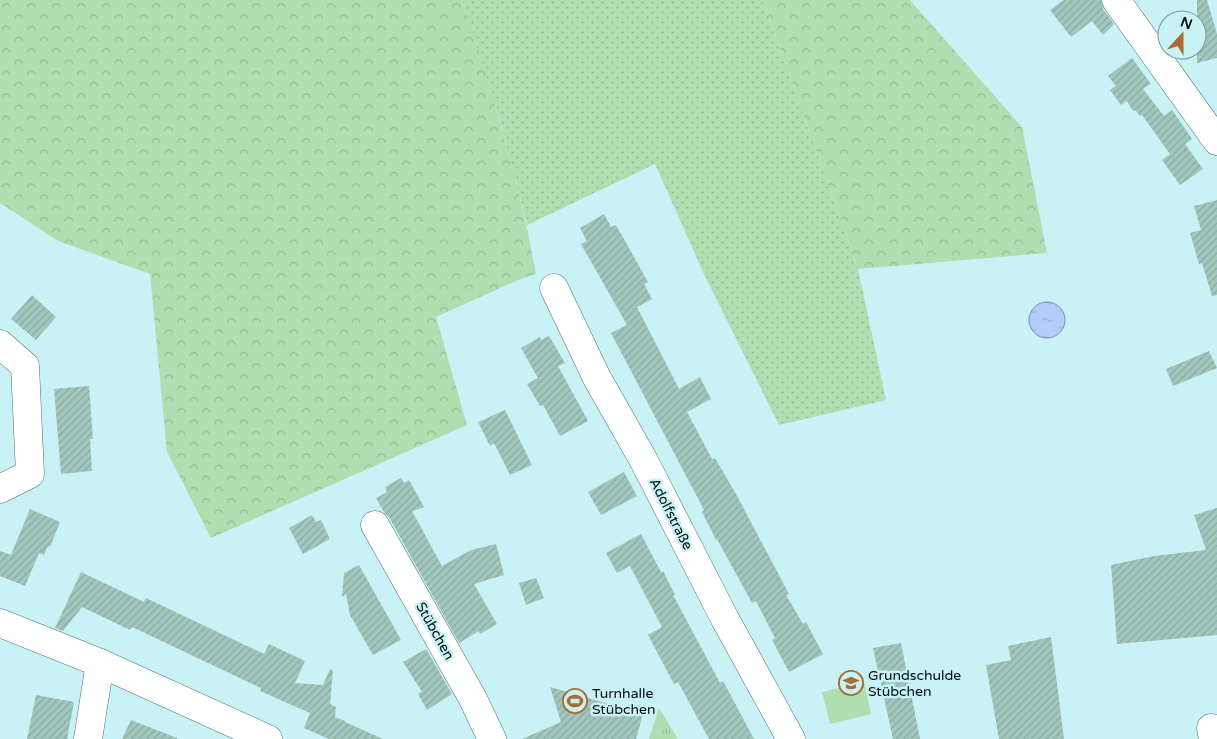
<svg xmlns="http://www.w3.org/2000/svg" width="1217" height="739" viewBox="0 0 1217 739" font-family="'Varela Round',sans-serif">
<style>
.grass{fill:url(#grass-dots)}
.forest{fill:url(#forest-crowns)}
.park{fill:url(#park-tufts)}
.pitch{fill:#addfb1}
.water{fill:url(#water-ripples);stroke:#7f92b5}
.building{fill:url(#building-hatch)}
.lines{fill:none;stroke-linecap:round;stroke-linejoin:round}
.minor-casing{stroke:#4b7176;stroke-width:29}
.minor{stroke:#fff;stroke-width:28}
.labels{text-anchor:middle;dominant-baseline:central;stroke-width:5;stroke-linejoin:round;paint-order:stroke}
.street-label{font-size:14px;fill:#020e10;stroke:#c9f2f7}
.poi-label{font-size:14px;fill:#020e10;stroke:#c9f2f7;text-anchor:start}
</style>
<defs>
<pattern id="grass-dots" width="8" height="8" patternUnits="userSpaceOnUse" patternTransform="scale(1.25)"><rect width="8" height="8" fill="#addfb1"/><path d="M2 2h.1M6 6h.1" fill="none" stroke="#93be97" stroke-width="1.8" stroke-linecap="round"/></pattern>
<pattern id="forest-crowns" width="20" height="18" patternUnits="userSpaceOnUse" patternTransform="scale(1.25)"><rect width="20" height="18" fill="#addfb1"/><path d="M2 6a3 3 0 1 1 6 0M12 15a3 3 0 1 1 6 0" fill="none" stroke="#93be97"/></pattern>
<pattern id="park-tufts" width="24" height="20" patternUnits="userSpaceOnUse" patternTransform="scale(1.25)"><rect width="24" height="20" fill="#addfb1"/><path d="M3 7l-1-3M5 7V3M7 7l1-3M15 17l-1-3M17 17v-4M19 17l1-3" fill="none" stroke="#93be97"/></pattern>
<pattern id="water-ripples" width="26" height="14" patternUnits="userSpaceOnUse" patternTransform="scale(1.25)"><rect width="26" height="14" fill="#b4cbfc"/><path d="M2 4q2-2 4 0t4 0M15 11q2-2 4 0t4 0" fill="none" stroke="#99add7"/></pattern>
<pattern id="building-hatch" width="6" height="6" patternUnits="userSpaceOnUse" patternTransform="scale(1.25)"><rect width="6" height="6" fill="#a1c7bc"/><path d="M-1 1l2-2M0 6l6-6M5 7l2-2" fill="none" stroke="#89aaa1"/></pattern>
</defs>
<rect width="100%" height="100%" fill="#c9f2f7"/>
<polygon class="grass" points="462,0 763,0 858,269 886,400 779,425 704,274 655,164 527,225 501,124"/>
<g class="forest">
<path d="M0,0H462C492,90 519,181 536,274L518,280L436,317L467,425L211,538L167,452L150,274L58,241L0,203Z"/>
<polygon points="763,0 910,0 1022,127 1047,253 858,269"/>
</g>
<polygon class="park" points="659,708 678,739 649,739"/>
<polygon class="pitch" points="864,682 871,714 830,724 822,692"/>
<circle class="water" cx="1047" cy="320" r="18"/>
<g class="building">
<polygon points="1064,0 1101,0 1103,9 1114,24 1103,35 1092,21 1071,37 1050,10"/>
<polygon points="1197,0 1207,0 1217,34 1217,58 1197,63"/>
<polygon points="1132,58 1151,84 1143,89 1164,116 1172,110 1192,139 1185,144 1203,169 1180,185 1162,160 1170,154 1142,115 1140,116 1135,110 1133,111 1127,101 1121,105 1110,90 1116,86 1108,76"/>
<polygon points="1217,200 1217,295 1212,296 1202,263 1199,264 1190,233 1201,230 1194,206"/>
<polygon points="604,214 611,227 616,225 648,282 644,284 652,299 637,307 679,389 700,377 711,399 687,412 712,459 715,458 736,494 789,594 786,595 803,624 806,622 823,654 789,672 772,640 775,638 756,601 752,603 717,539 716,540 702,512 704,510 611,333 627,325 581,244 587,241 580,228"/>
<polygon points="32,295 56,317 36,340 11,319"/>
<polygon points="549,336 565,363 558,366 588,421 560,436 543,405 540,406 527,384 538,378 521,348 540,337 541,340"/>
<polygon points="1209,351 1217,368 1173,386 1166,369"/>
<polygon points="89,386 93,439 90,439 92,471 61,474 54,389"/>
<polygon points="505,410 532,465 510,475 494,443 490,446 478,422"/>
<polygon points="624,472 637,496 601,515 588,492"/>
<polygon points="401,478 404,483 409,480 424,507 412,511 442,566 471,550 496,544 504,575 474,584 497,624 480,634 479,631 459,643 389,517 385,514 376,498 387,492 385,487"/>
<polygon points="1217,508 1217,635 1117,644 1111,565 1154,556 1206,550 1194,515"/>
<polygon points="30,509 60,522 50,547 48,546 44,555 39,553 25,586 0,576 0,551 11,555"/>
<polygon points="312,515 316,522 321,520 330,539 303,554 289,528"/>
<polygon points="641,534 661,572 663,571 675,595 673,595 720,683 723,681 754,739 709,739 678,682 674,684 648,635 662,627 630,566 617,573 606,553"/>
<polygon points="359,565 401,640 373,655 350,615 346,594 342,597 344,573"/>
<polygon points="81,572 144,602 146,598 264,654 269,644 305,661 295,683 323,685 330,669 333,670 330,704 336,707 335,717 345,721 345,722 383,739 329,739 304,728 310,713 260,691 261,688 132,627 130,630 82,607 63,631 55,628"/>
<polygon points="536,578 544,598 526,605 519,583"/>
<polygon points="1051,637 1064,739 999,739 986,665 1011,660 1008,646"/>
<polygon points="901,643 920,739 893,739 873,648"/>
<polygon points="426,649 452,694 427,710 418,694 422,692 403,662"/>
<polygon points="550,687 643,714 636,739 522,739 561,722"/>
<polygon points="36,695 74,702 67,739 27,739"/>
<polygon points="131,720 177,738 177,739 122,739"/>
</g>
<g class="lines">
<defs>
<g id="minor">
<polyline points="1116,0 1217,141"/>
<polyline points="554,288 597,378 644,461 725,619 791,739"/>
<polyline points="0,344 25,366 30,474 0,489"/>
<polyline points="375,525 473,699 492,739"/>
<polyline points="0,623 100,663 268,739"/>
<polyline points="1211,728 1213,739"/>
<polyline points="88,739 100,663"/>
</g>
</defs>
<use href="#minor" class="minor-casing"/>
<use href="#minor" class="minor"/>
</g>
<defs>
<symbol id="school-ring" viewBox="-11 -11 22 22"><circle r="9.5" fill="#c9f2f7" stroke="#ac6b35" stroke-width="1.5"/><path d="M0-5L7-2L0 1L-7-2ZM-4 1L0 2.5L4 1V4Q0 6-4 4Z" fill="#ac6b35"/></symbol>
<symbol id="stadium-ring" viewBox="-11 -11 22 22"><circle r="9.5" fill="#c9f2f7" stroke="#ac6b35" stroke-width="1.5"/><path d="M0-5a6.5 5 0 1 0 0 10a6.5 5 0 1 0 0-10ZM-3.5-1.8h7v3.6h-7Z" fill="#ac6b35"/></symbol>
</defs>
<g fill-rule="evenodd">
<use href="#school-ring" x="837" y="669" width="28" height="28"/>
<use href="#stadium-ring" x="561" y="687" width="28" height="28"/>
</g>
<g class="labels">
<g class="street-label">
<text transform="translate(671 514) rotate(63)">Adolfstraße</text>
<text transform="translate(435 631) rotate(61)">Stübchen</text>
</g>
<g class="poi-label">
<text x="868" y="675">Grundschulde<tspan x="868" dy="16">Stübchen</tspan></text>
<text x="592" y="693">Turnhalle<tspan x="592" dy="16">Stübchen</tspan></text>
</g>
</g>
<g transform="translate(1182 35) rotate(21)"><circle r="24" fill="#c9f2f7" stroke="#79979b"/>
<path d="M0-4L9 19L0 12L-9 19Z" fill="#ac6b35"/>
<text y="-8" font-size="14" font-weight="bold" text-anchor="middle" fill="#020e10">N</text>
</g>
</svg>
